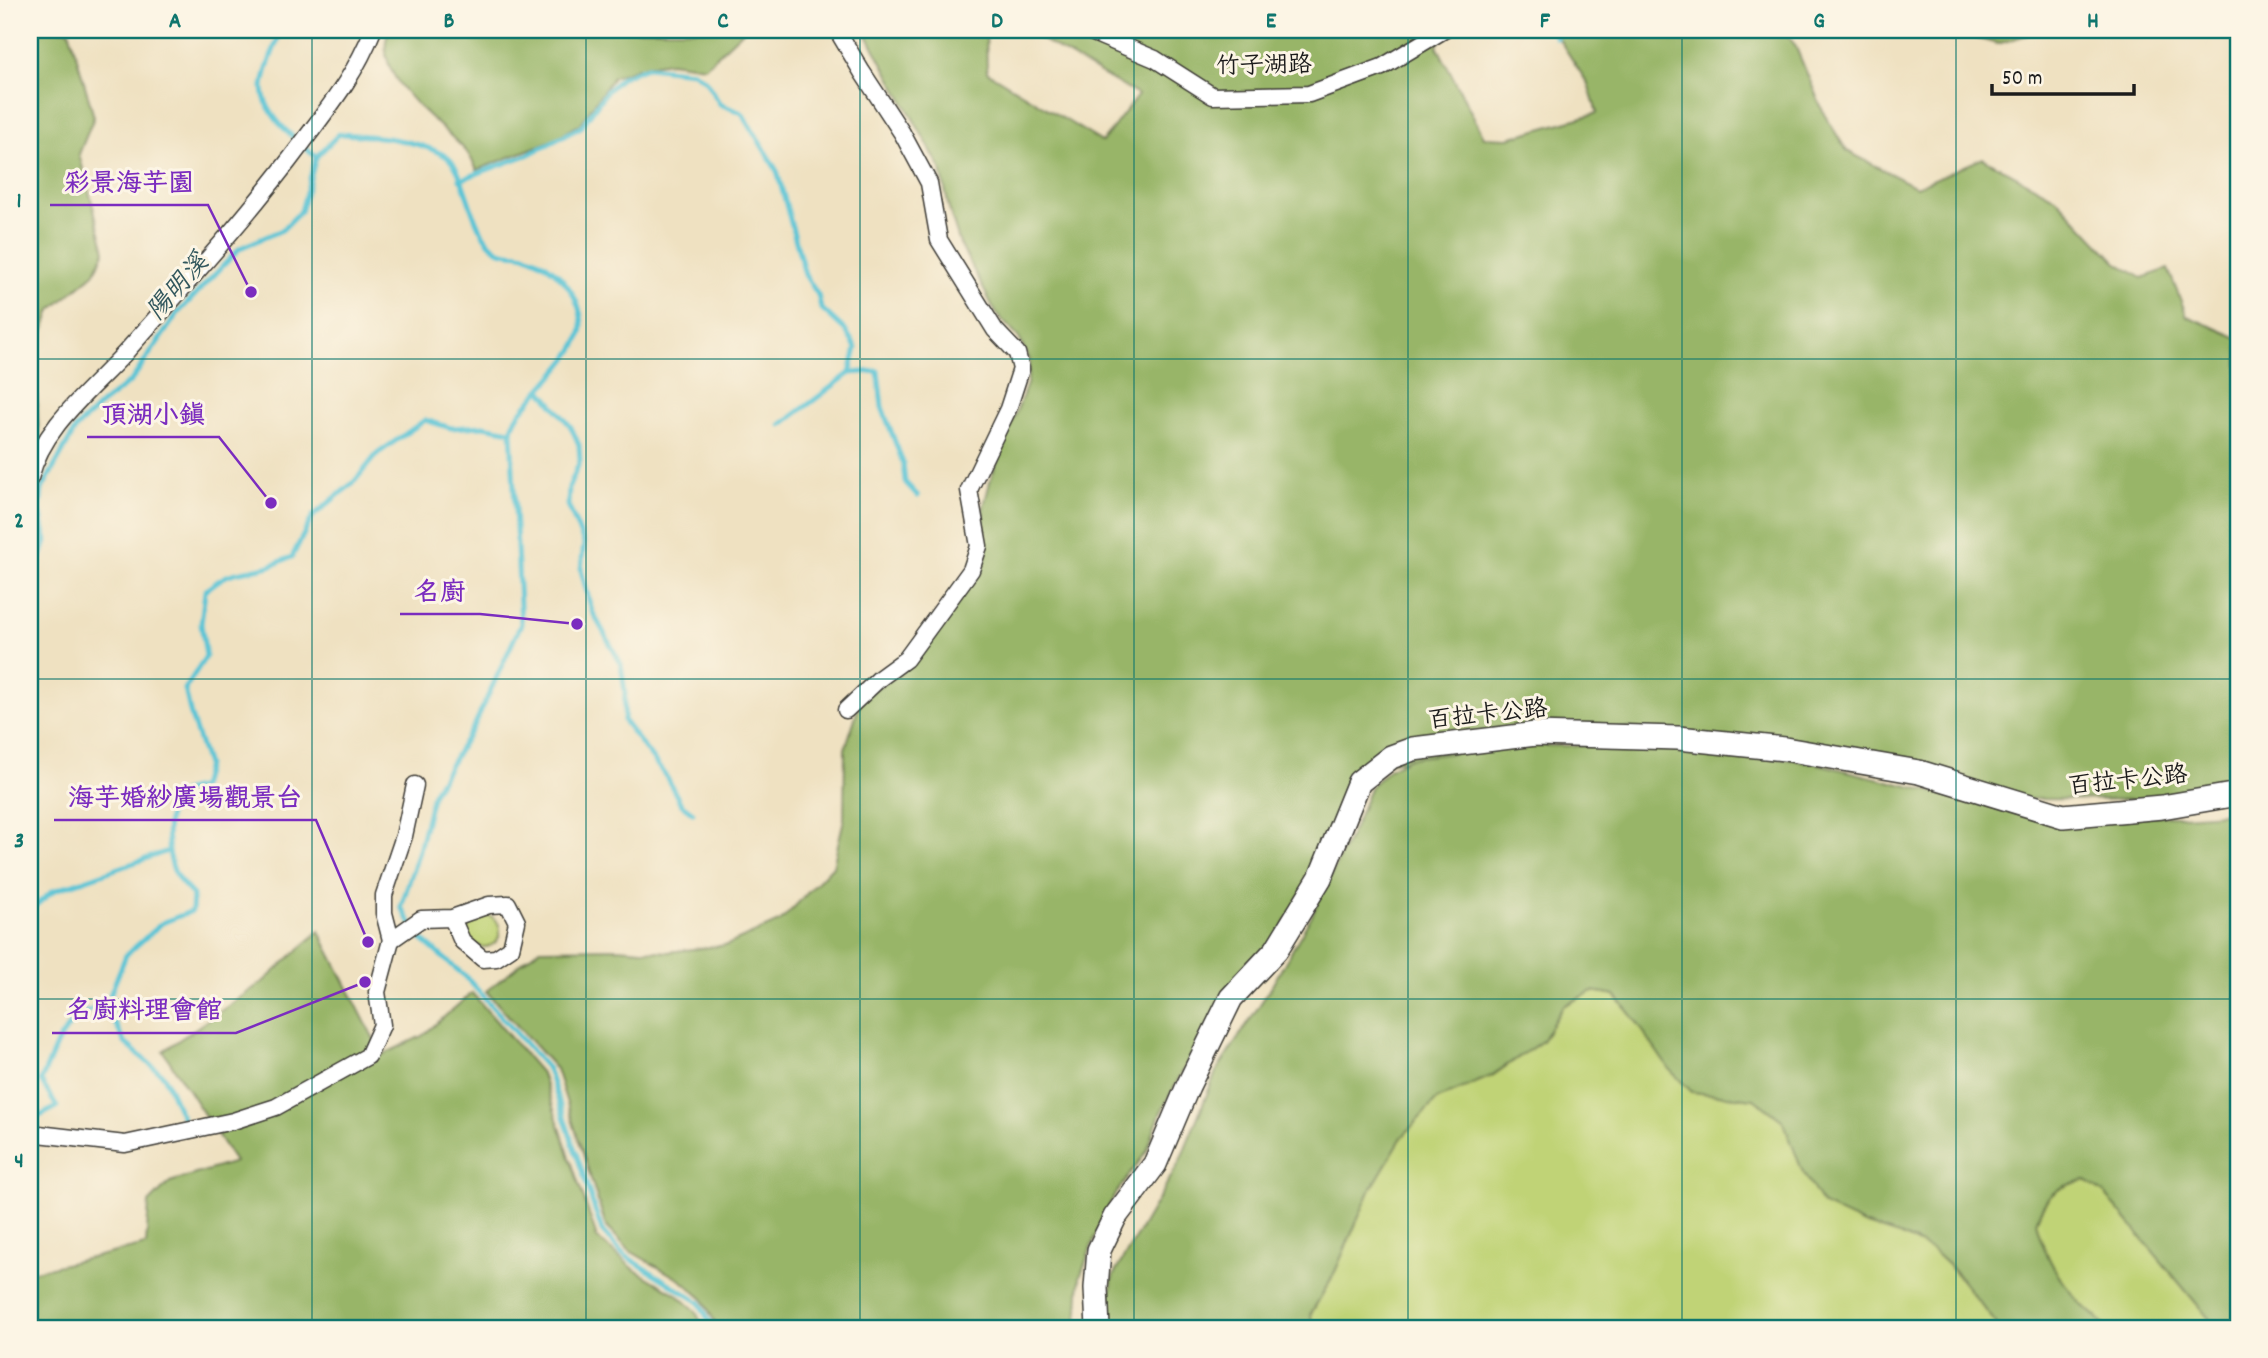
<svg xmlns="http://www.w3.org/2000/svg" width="2268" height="1358" viewBox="0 0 2268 1358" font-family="Dekko,'LXGW WenKai TC',sans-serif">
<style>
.green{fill:#c0d376;stroke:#6e7849;stroke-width:2}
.forest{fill:#98b567;stroke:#5a6842;stroke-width:2}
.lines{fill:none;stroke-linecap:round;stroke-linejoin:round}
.stream{stroke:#5ac4d5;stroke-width:5}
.minor-casing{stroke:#3c3a35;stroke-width:19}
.secondary-casing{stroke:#3c3a35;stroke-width:26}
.minor{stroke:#fff;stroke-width:16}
.secondary{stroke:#fff;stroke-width:23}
.grid{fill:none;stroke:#0f766e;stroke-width:2;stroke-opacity:0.55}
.labels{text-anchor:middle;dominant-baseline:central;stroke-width:6;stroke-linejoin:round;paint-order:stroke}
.street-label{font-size:24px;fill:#1c1c1c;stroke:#fcf5e5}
.water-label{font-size:26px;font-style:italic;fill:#32575d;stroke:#fcf5e5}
.leader{fill:none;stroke:#7b2cbf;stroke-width:2.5}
.callout-dot{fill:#7b2cbf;stroke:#fcf5e5;stroke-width:2.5}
.callout-label{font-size:26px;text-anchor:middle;font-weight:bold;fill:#7b2cbf;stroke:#fcf5e5;stroke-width:6;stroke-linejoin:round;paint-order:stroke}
.neatline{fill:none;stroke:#0f766e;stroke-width:2.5}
.grid-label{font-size:23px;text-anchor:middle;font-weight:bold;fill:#0f766e}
</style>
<rect width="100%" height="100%" fill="#fcf5e5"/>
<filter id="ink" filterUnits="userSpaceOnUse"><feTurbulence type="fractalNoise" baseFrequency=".0143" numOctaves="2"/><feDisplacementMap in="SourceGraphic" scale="14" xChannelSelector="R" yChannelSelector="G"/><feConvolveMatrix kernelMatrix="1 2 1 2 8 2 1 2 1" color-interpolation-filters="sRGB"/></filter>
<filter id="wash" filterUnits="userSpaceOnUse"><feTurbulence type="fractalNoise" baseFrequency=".00686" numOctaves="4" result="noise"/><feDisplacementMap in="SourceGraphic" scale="28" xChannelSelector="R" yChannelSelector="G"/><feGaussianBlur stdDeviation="1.57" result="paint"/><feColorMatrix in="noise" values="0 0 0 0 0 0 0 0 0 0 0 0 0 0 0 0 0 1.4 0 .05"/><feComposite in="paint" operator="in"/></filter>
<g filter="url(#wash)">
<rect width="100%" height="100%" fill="#efe1c1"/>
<g class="green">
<circle cx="484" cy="931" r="16"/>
<polygon points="1593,991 1615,995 1636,1021 1725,1095 1754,1099 1784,1121 1802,1170 1864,1224 1902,1236 1932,1250 1954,1271 2000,1328 1312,1328 1311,1314 1334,1274 1370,1191 1402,1137 1437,1099 1492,1076 1542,1041 1563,1006"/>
<path d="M2085,1180L2106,1195L2217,1328H2106C2101,1318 2091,1313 2082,1305C2059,1282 2044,1254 2036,1222C2046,1195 2057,1186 2085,1180Z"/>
</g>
<g class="forest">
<polygon points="30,30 69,30 94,117 79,154 105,251 94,274 51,310 35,358 39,435 30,457"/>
<path d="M389,30H744L705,67L670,62L644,66L613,77L580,124L553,140L477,170C474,164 470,156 466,151C439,121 369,77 389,30Z"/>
<polygon points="864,30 986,30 987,72 1102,142 1138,95 1025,30 1444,30 1437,46 1484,137 1508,138 1597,113 1588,84 1553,30 1783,30 1795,45 1824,114 1847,151 1916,187 1983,158 2056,198 2116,262 2142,278 2168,269 2187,316 2238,338 2238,795 2163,800 2027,799 1628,728 1369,765 1273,945 1210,1020 1161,1112 1147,1151 1114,1196 1102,1219 1080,1277 1077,1328 718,1328 702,1298 682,1281 630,1251 606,1226 556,1069 486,991 539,949 617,948 668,952 727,945 781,921 833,866 844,819 845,749 862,697 901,673 938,627 986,559 983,509 991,478 1027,384 1030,360 1019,338 996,313 960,244 949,209 941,169"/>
<polygon points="1946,30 2042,30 1998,44"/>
<path d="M1671,745L1810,762L2016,812L2180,816L2238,812V1328H2217L2106,1195L2085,1180C2057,1186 2045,1195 2036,1222C2044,1254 2059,1282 2082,1305C2091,1313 2101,1318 2106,1328H2000L1955,1271L1932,1250L1902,1236L1864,1224L1823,1205L1802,1170L1783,1121L1754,1099L1692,1092L1669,1069L1636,1021L1615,995L1593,991L1563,1006L1542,1041L1491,1076L1437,1099L1402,1137L1370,1191L1334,1274L1311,1313L1312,1328H1110L1107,1313L1113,1276L1179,1163L1216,1072L1270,989L1311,917L1356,823L1371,786L1390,768L1410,758L1512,746Z"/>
<polygon points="319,931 382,1055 422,1036 472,993 542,1074 597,1238 635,1270 678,1295 695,1310 704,1328 30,1328 30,1272 146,1245 149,1203 170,1182 235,1162 163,1051 264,981"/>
</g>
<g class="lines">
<g class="stream">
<polyline points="1552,30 1556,38"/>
<path d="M316,157L339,134C374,136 412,138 444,155C468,167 467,231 498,250C505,254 517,253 525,255C555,264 580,293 582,325C583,352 533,394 518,416C515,420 513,426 511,431L521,624L475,724L433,793L418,854L401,907L420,938L465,976L548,1069L602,1231L624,1255L699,1302L713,1328"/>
<polyline points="460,180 527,155 581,127 606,92 622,77 647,67 693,72 705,80 720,104 742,113 777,171 805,275 818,295 821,308 846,331 856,348 850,373 878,371 882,407 903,463 905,482 918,496"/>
<polyline points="541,390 571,427 579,445 580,461 569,487 568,505 584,543 581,570 592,611 621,664 625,692 624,721 667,778 681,804 693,813"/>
<polyline points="781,425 850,373"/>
<path d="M30,591L46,541L40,510L42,489L76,428L101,404L131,381L178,313L240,248L282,230L301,211L316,157C297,141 264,116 263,88C263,73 276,45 281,30"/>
<polyline points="30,910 53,891 168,851"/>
<polyline points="30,1121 57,1107 41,1081 57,1043 76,1015 106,1005"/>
<path d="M185,1124L164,1076L125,1043L106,1005L126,955L162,923L192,911L193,895C188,890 182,884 178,878C166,860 161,810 180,794C185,790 195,789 201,787L207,765L191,716L185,689L206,656L201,624L205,591C231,569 236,574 266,567C274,565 283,560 292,557L313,516L354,482L377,454L425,420L451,428L483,426L511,431"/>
</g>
</g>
</g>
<g filter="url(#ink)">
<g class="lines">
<defs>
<g id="minor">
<polyline points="837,30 862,72 902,133 929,183 939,240 995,330 1017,353 1021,369 1008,409 969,490 979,546 971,570 906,659 880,678 846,710"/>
<polyline points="1086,30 1155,59 1213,96 1309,94 1382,67 1444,30"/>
<path d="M30,478C43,426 90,391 125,353C186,284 248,216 303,142C332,103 355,75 373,30"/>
<polyline points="391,940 421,919 452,918 489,905 508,904 517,922 511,948 496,958 483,959 462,941 452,918"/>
<polyline points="391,940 384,913 384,895 404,836 415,785"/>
<polyline points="30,1133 125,1144 233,1121 276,1107 368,1056 382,1025 377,992 391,940"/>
</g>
<polyline id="secondary" points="1098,1328 1096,1288 1099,1250 1115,1217 1155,1164 1188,1086 1231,998 1276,950 1320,878 1359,782 1391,757 1413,749 1536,734 1678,738 1785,749 1919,772 2063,816 2162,807 2238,794"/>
</defs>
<use href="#minor" class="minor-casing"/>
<use href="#secondary" class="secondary-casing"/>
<use href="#minor" class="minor"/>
<use href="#secondary" class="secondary"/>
</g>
</g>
<path class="grid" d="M312,30V1328M586,30V1328M860,30V1328M1134,30V1328M1408,30V1328M1682,30V1328M1956,30V1328M30,359H2238M30,679H2238M30,999H2238"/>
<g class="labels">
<g class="street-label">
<text transform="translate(1264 67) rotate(-1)">竹子湖路</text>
<text transform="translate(1488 716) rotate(-6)">百拉卡公路</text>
<text transform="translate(2128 782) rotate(-6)">百拉卡公路</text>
</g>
<g class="water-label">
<text transform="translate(179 288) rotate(-49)">陽明溪</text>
</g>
</g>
<path class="leader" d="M251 292L208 205H50M271 503L219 437H87M577 624L480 614H400M368 942L316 820H54M365 982L236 1033H52"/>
<g class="callout-dot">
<circle cx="251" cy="292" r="7"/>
<circle cx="271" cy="503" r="7"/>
<circle cx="577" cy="624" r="7"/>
<circle cx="368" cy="942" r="7"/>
<circle cx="365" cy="982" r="7"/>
</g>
<g class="callout-label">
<text x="129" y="191">彩景海芋園</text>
<text x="153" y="423">頂湖小鎮</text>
<text x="440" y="600">名廚</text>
<text x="185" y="806">海芋婚紗廣場觀景台</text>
<text x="144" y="1018">名廚料理會館</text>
</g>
<rect width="2268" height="1358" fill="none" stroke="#fcf5e5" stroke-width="77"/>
<path d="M1992 84v10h142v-10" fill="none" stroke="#1c1c1c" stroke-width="3.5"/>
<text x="2002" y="84" font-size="21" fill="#1c1c1c" stroke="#fcf5e5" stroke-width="5" paint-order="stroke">50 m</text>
<rect x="38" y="38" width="2192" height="1282" class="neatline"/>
<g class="grid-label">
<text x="175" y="27">A</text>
<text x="449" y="27">B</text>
<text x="723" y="27">C</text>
<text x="997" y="27">D</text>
<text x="1271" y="27">E</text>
<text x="1545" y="27">F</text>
<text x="1819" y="27">G</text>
<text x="2093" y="27">H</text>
<text x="19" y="207">1</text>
<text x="19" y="527">2</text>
<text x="19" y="847">3</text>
<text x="19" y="1167">4</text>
</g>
</svg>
